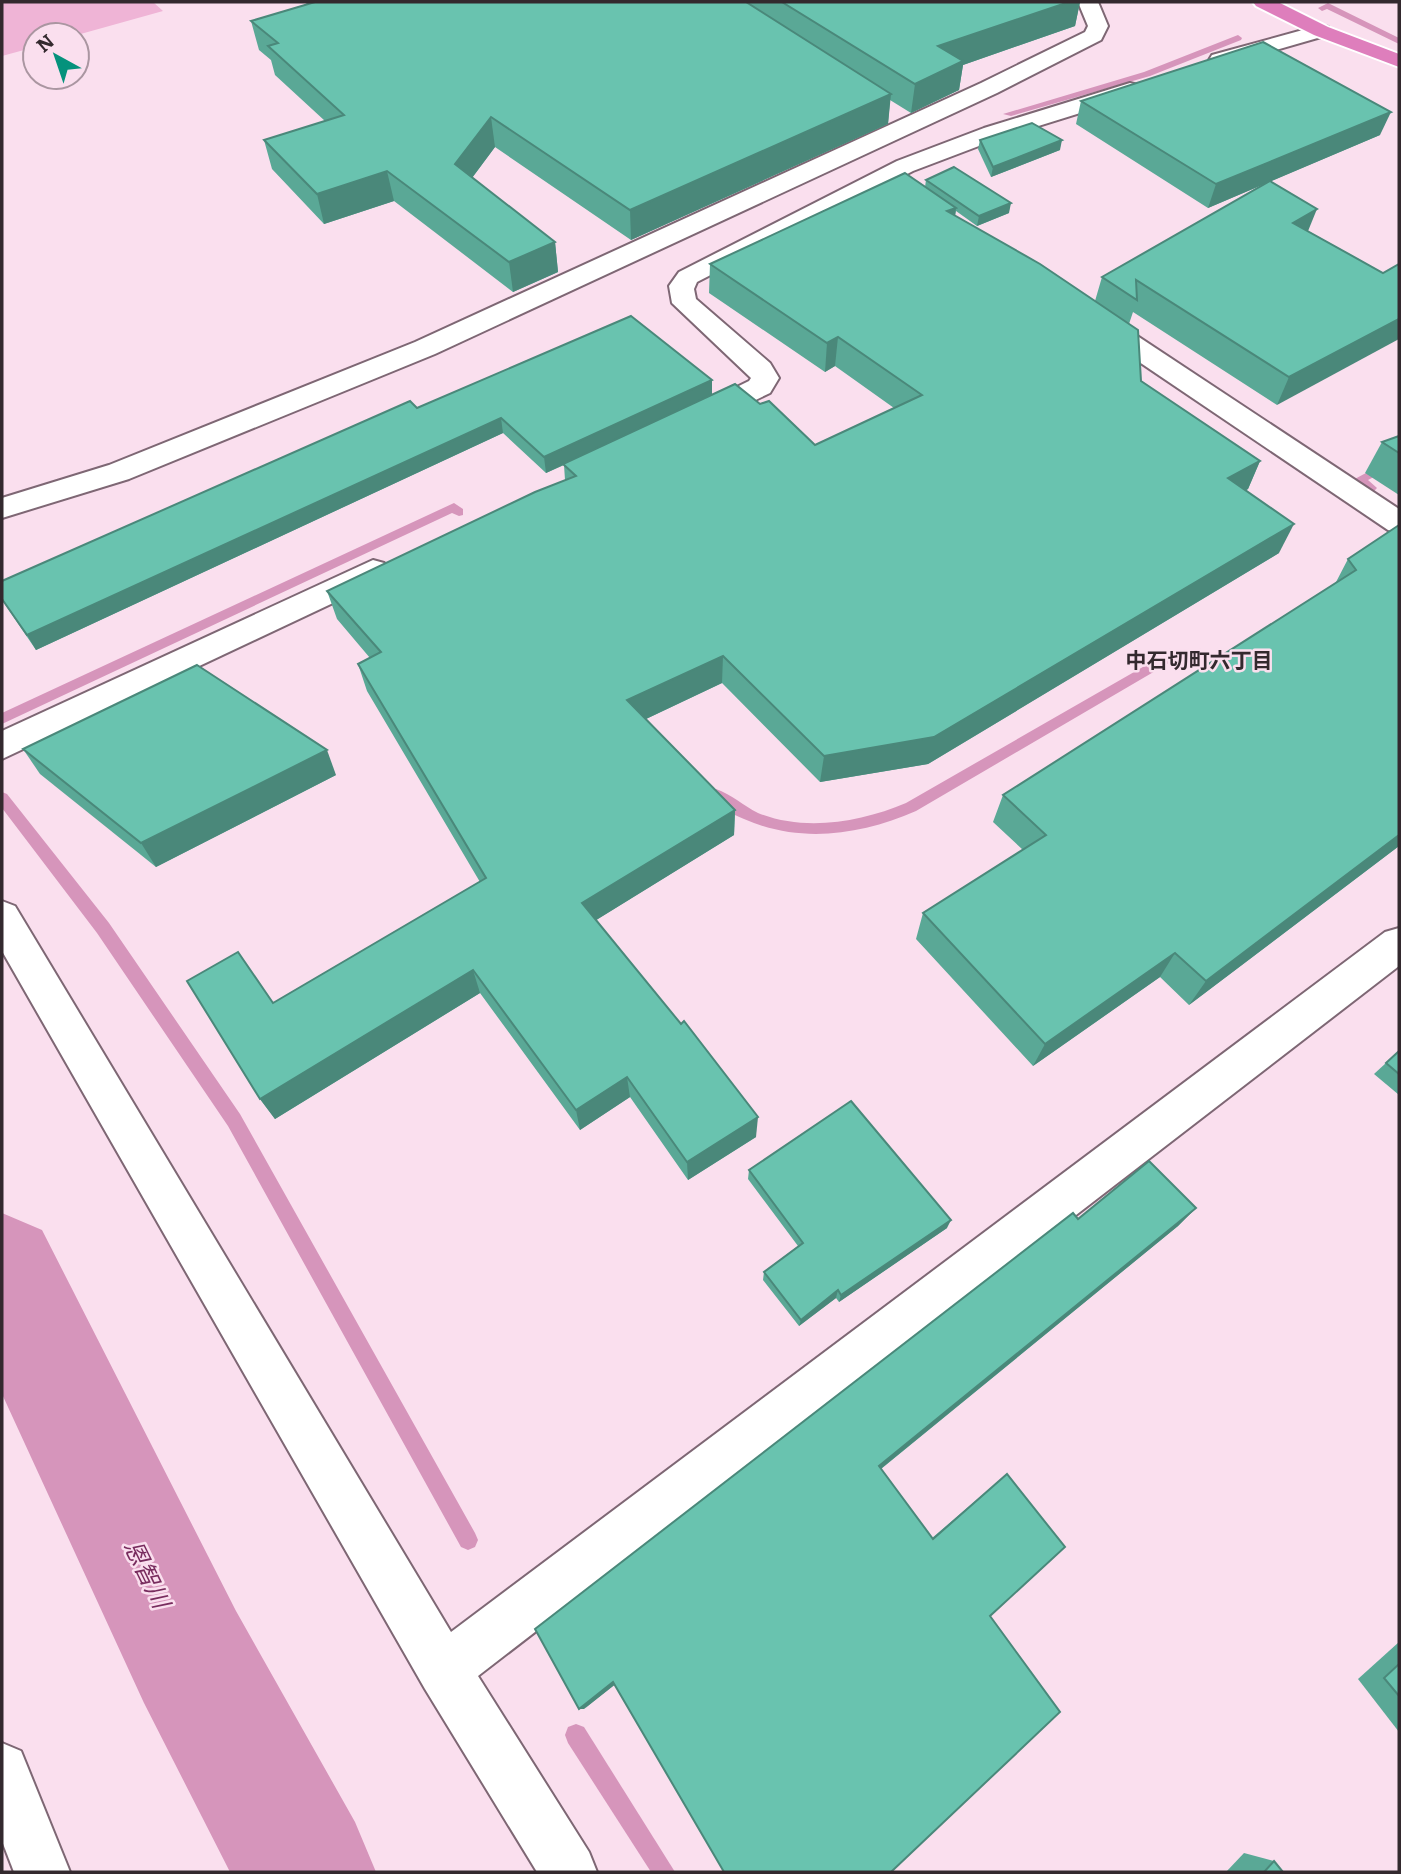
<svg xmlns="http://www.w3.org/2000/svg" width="1401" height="1874" viewBox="0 0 1401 1874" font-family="Literata,'Noto Sans JP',serif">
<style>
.green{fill:#efb4d6}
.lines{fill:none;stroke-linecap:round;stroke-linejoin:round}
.stream{fill:#d695bb;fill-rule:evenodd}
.river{fill:#d695bb;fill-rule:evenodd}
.minor-casing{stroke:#7e6774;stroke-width:4}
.trunk-casing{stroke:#fff;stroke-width:4}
.minor{fill:#fff;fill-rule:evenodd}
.trunk{fill:#de7ebc;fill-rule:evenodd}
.wall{fill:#5aa896}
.shaded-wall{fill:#4a887a}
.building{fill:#69c3af;stroke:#4a887a;stroke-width:2}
.labels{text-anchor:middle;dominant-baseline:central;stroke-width:5;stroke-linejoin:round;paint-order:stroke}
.neighbourhood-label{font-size:21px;font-weight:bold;fill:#33292e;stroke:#fadfee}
.near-water-label{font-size:24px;font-style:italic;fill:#782c5e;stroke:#fadfee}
</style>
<rect width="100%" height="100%" fill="#fadfee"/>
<polygon class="green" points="2,2 153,2 163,11 77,35 35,35 35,47 2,56"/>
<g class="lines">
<g class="stream">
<polygon points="1328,3 1399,38 1399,44 1327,9 1322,11 1318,8"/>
<polygon points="1238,35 1242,38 1241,40 1150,76 1011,116 1003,114 1144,72"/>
<polygon points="1399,455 1399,464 1368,480 1377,488 1372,493 1364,493 1363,488 1353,480"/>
<polygon points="454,503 463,509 463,515 459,516 452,513 2,724 2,713"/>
<path d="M1169,652L1176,657L1174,660L916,811C861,835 800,844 744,819C732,814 716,806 709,795L716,789C731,794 744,806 758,813C805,832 861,822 906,803Z"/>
<polygon points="2,792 7,794 109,923 240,1114 475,1533 478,1540 475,1547 468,1550 461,1547 228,1126 97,933 2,808"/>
<polygon points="576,1724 584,1727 675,1872 651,1872 568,1743 565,1735 568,1727"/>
</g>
<polygon class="river" points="2,1213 42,1230 236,1611 355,1822 376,1872 230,1872 144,1703 2,1394"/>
<defs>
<g id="minor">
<polygon points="1078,2 1098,2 1108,26 1101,40 997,93 435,354 129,479 2,518 2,498 109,465 415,342 981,83 1085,32 1088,26"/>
<polygon points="1321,25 1328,27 1331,31 1328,35 1220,66 1212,65 1209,60 1212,55"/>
<polygon points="1130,83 1138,85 1141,90 1138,95 1000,138 913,171 697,282 694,289 696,299 770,363 779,378 770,393 710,422 700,425 690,422 686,416 690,410 749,381 751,378 672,303 669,286 679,272 897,161 984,128"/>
<polygon points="1095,312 1104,314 1399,509 1399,533 1388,530 1086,326 1082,320 1086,314"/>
<polygon points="373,560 384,563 389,571 384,579 2,759 2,731"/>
<polygon points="2,901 15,906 451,1632 1385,932 1399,928 1399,966 478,1676 589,1852 597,1872 537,1872 425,1689 2,951"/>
<polygon points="2,1743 21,1751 70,1872 14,1872 2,1841"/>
</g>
<polygon id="trunk" points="1253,2 1278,2 1328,27 1399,54 1399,67 1314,35 1256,6"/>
</defs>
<use href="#minor" class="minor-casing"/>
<use href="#trunk" class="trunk-casing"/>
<use href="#minor" class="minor"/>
<use href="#trunk" class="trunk"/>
</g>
<g class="wall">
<polygon points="304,2 1080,2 1075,26 963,65 959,90 911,113 890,100 888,124 631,240 495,147 472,178 555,242 558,272 513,292 394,201 324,224 272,169 264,140 325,121 275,75 271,60 259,50 251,21 307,4"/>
<polygon points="1081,101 1380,135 1271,181 1308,231 1383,273 1277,405 1133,312 1129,324 1141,381 1260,461 1248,489 1246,490 1279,553 928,764 820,782 722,683 646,719 735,810 734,835 596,920 756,1137 688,1180 630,1097 580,1130 480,993 275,1119 260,1099 273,1003 480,882 367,691 358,664 370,658 337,619 327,591 565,480 564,465 546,473 503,433 36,650 2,600 2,581 417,408 712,395 760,404 815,445 894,408 835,366 825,372 709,293 710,264 925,187 926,180 1009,213 977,226 956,211 955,216 1095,301 1102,277 1269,182 1208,208 1076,124"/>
<polygon points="980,140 1060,150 991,177 978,149"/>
<polygon points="1399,436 1399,495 1365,473 1382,442"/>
<polygon points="1399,525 1399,846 1189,1005 1160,977 1033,1066 916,939 923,913 1023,850 993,822 1003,795 1335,584 1348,559"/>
<polygon points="23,749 336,775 156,867 40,774"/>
<polygon points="1399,1051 1399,1095 1374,1074"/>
<polygon points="749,1170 947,1228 839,1302 836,1298 799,1326 763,1280 764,1272 798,1246 748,1179"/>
<polygon points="1196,1208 1178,1226 881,1469 932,1538 1007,1474 990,1616 614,1685 584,1709 1078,1219"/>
<polygon points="1399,1642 1399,1732 1358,1679"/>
<polygon points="1244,1853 1274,1861 1283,1872 1226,1872"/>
</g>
<g class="shaded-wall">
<polygon points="1069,2 1080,2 1075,26 963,65 959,90 911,113 915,84 938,46"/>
<polygon points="891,94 888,124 631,240 630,210"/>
<polygon points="1391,112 1380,135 1208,208 1216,184"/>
<polygon points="491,117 495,147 460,194 455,164"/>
<polygon points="1062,140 1060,150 991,177 993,167"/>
<polygon points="387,171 394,201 324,224 317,194"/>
<polygon points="1011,203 1009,213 977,226 979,216"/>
<polygon points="956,208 952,237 947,211"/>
<polygon points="1317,209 1306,236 1293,223"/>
<polygon points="555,242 558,272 513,292 509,262"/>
<polygon points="1399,319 1399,339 1277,405 1289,377"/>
<polygon points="838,337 835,366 825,372 827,343"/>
<polygon points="712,380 712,396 546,473 544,457"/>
<polygon points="501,418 503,433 36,650 27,635"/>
<polygon points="1260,461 1248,489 1216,507 1228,478"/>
<polygon points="1294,524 1279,553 928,764 820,782 824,756"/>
<polygon points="723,656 722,683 629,727 627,700"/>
<polygon points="327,750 336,775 156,867 141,843"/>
<polygon points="735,810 734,835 585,927 582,903"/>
<polygon points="1399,835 1399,846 1189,1005 1206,981"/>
<polygon points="1175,953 1160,977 1033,1066 1045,1044"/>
<polygon points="473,970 480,993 275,1119 260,1099"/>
<polygon points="627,1077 630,1097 580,1130 576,1110"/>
<polygon points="758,1117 756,1137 688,1180 687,1162"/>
<polygon points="1196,1208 1178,1226 872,1476 879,1466"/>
<polygon points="951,1220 947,1228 839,1302 841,1295"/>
<polygon points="838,1290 836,1298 799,1326 801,1320"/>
<polygon points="613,1682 617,1683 584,1709 579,1709"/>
</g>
<g class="building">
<polygon points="315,2 746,2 891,94 630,210 491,117 455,164 555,242 509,262 387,171 317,194 264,140 344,115 268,46 278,43 251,21"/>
<polygon points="782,2 1069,2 938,46 963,61 915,84"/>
<polygon points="1263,42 1391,112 1216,184 1081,101"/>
<polygon points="1032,123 1062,140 993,167 980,140"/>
<polygon points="954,167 1011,203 979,216 926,180"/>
<polygon points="905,173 956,208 947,211 1040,264 1138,330 1141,381 1260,461 1228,478 1294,524 934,737 824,756 723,656 627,700 735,810 582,903 681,1024 684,1021 758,1117 687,1162 627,1077 576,1110 473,970 260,1099 187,981 238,952 273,1003 486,878 358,664 381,652 327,591 535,492 576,476 563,464 735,384 760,404 769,401 815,445 922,395 838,337 827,343 710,264"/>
<polygon points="1270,181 1317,209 1293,223 1383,273 1399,264 1399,319 1289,377 1136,280 1137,300 1102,277"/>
<polygon points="631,316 712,380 544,457 501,418 27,635 2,599 2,581 410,401 417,408"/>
<polygon points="1399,436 1399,453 1382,442"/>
<polygon points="1399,525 1399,835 1206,981 1175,953 1045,1044 923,913 1046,835 1003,795 1356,570 1348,559"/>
<polygon points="197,665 327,750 141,843 23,749"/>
<polygon points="1399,1051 1399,1074 1386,1063"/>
<polygon points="851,1101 951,1220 841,1295 838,1290 801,1320 764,1272 803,1243 749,1170"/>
<polygon points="1149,1161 1196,1208 879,1466 933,1539 1007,1474 1065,1547 990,1616 1060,1712 891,1872 724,1872 613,1682 579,1709 535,1629 1073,1213 1078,1219"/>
<polygon points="1399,1664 1399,1696 1384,1678"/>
<polygon points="1274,1861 1283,1872 1264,1872"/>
</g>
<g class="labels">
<g class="neighbourhood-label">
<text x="1199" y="658">中石切町六丁目</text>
</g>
<g class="near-water-label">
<text transform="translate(149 1573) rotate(64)">恩智川</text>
</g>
</g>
<rect width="1401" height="1874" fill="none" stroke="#33292e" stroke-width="7"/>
<g transform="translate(56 56) rotate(320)"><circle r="33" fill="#fadfee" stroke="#aa96a1" stroke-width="2"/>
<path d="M0-5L12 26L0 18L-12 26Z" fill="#05927c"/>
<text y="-10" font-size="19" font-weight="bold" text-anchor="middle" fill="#33292e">N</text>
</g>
</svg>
